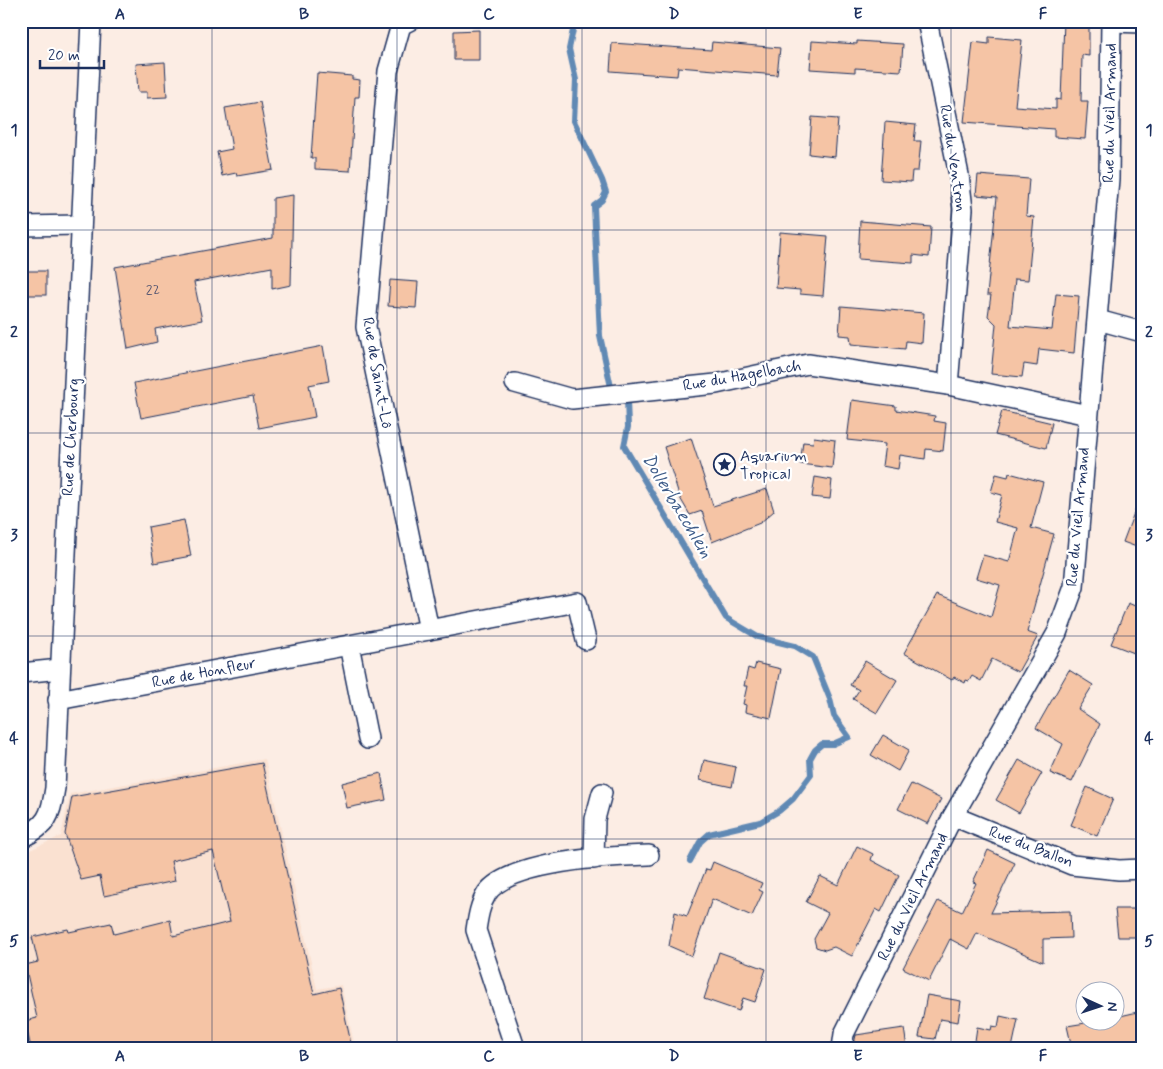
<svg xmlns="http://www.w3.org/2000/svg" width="1163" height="1069" viewBox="0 0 1163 1069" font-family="Mynerve,sans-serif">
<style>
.built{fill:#fae1d1}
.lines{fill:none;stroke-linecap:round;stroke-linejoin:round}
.stream{stroke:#6189b4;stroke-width:6}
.building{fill:#f5c4a5;stroke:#1b2f5e}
.street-casing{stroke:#1b2f5e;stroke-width:22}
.street{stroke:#fff;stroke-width:19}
.grid{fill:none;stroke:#1b2f5e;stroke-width:1;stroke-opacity:0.55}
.labels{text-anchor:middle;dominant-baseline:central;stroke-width:4.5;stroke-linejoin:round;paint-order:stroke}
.number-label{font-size:14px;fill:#525470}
.street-label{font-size:16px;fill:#1b2f5e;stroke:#fff}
.poi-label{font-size:16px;fill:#1b2f5e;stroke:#fff;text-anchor:start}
.water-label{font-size:18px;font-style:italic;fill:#3e5c89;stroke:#fff}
.neatline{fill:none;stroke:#1b2f5e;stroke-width:2}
.grid-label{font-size:16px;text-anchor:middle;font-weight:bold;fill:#1b2f5e}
</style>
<rect width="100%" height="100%" fill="#fcede4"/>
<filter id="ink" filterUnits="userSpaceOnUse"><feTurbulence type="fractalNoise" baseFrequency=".02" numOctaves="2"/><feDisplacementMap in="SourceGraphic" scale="10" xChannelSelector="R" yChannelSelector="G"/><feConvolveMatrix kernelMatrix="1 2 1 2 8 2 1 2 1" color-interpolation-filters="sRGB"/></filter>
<g filter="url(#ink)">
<polygon class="built" points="265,759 317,989 341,985 355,1048 21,1048 21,854 61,836 70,794"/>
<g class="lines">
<g class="stream">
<polyline points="571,21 573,30 569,49 576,80 574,121 602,180 606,192 602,200 594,206 600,336 611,387 616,390"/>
<polyline points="624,397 627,399 628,427 624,446 726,618 758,637 795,646 813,657 830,699 834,716 849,737 833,744 822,744 815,750 810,759 811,775 793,799 779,811 760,822 709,834 700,842 690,861"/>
</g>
</g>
<g class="building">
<polygon points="1064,21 1089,21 1089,56 1082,55 1081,101 1088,101 1085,139 1054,137 1054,129 964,122 973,42 989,44 989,37 1022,40 1015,106 1056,109 1056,99 1061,100"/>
<polygon points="479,30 479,60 454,60 454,31"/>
<polygon points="812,41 857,44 857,41 903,44 901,71 855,68 855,72 810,69"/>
<polygon points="712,42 780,48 777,75 678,67 677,76 610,71 612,43 711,50"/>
<polygon points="165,62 167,97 147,98 147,92 138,92 136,64"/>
<polygon points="317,73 352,76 352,79 360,80 359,97 355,97 350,171 315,169 315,158 311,158"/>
<polygon points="260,102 273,170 237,176 236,173 222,176 217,152 232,149 225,108"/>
<polygon points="812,117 838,119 835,157 809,154"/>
<polygon points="885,122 916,125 914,141 921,141 918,171 912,171 911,182 881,180"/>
<polygon points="978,175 1029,179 1026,216 1034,217 1028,280 1015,279 1010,326 1052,330 1056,294 1079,296 1074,353 1039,349 1037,366 1024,364 1022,377 991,374 996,324 988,316 991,295 987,295 997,197 976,195"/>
<polygon points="293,195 291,285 272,289 272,267 194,282 202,320 155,329 157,342 128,349 115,267 273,238 273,198"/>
<polygon points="860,221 931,227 929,257 913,255 913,263 858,259"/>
<polygon points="780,232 828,236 823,296 800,294 800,290 776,288"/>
<rect x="21" y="271" width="25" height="24"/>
<polygon points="390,280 418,282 416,308 388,306"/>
<polygon points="841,306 924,313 922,343 906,341 905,349 851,344 850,336 839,335"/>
<polygon points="323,346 329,381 309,385 315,417 259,428 253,396 141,418 134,383"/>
<polygon points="852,400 896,406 896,410 935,416 934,421 946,423 943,451 926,449 925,459 900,455 898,469 882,466 885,444 847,440"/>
<polygon points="1002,411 1052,423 1046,448 995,435"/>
<polygon points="814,437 835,440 832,468 800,464 803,442 813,443"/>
<polygon points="691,438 713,506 767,489 774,511 760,523 712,542 702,511 690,515 680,498 664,447"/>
<polygon points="1009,473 1043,482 1031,528 1054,534 1027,632 1038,636 1018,672 992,659 981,681 972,676 969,681 966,680 965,683 954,677 952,680 904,653 937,595 991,617 1000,585 976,578 983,555 1009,562 1018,528 995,522 1002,495 991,492 996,474 1008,477"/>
<polygon points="815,477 832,480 830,499 812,497"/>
<polygon points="1140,497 1142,497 1142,549 1123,542"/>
<polygon points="184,520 191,556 154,563 148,527"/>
<polygon points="1128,603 1142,609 1142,656 1111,644"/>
<polygon points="865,661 897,680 877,713 853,699 859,690 850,685"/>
<polygon points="756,663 781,669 771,718 745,712 746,705 743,704 747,686 744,686 748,668 754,670"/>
<polygon points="1069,670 1093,685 1078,709 1100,724 1072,782 1050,773 1063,744 1036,728"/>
<polygon points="883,735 909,750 898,771 871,755"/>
<polygon points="704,760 736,767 732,787 700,780"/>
<polygon points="1019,760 1042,773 1019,813 996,800"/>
<polygon points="262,763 314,994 339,988 352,1048 31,1048 25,1021 37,1018 25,965 38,962 32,937 68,929 69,932 111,923 114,934 170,920 173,936 230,922 213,851 171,861 175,881 104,896 100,876 81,880 65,834 72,797"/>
<polygon points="381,773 386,800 347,808 342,783"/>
<polygon points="911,784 941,799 928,824 898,809"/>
<polygon points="1087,787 1113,799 1097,836 1071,825"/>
<polygon points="857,846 873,854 871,860 899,875 881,912 876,909 852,956 834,947 825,950 816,947 814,939 828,913 806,902 820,876 838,885"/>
<polygon points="988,850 1015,863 991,913 1070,911 1071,938 1043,939 1043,962 977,933 969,949 950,939 929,981 903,968 938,901 962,912 976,883 973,882"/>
<polygon points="713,862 762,883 759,890 763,892 752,916 712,899 692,956 669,946 675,912 687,916 706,869 710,870"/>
<polygon points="1115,909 1142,909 1142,937 1118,937"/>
<polygon points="719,952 766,969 755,1002 743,998 739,1011 704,999"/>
<polygon points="927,995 961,1001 958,1022 940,1019 935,1039 919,1037"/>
<polygon points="1142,1011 1142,1043 1118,1048 1072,1048 1067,1026 1092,1022 1116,1022 1116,1017"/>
<polygon points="1000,1016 1018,1020 1012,1048 974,1048 977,1027 991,1030 992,1026 998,1027"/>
<polygon points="904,1028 907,1048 853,1048 856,1035"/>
</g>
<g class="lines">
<defs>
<g id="street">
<polyline points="409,21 401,25 388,71 366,327 429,630"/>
<polyline points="927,21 959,175 963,209 948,385"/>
<polyline points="1111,22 1142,23"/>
<polyline points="21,226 81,225"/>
<polyline points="1098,320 1142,332"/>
<polyline points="515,383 572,399 716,384 808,364 948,385 1088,415"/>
<polyline points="349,645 368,739"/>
<polyline points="21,673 60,669"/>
<polyline points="58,700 577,602 586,640"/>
<polyline points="953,816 1072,865 1119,870 1142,869"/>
<path d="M21,838C47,826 51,816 55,788L91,21"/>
<polyline points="594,859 595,819 602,793"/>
<path d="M515,1048L476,930C478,917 480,904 487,893C510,861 611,856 649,855"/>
<polyline points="842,1048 844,1034 953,816 1057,633 1074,587 1109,179 1111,21"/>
</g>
</defs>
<use href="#street" class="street-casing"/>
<use href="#street" class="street"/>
</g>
</g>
<path class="grid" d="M212,21V1048M397,21V1048M582,21V1048M766,21V1048M951,21V1048M21,230H1142M21,433H1142M21,636H1142M21,839H1142"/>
<defs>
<symbol id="sight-ring" viewBox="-11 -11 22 22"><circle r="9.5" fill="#fff" stroke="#1b2f5e" stroke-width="1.5"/><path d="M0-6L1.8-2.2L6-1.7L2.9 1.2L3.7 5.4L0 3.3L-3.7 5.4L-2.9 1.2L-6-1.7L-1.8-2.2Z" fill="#1b2f5e"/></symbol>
</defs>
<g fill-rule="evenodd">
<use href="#sight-ring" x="712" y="452" width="25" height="25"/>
</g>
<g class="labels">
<g class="number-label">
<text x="153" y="290">22</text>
</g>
<g class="street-label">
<text transform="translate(1110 113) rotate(-89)">Rue du Vieil Armand</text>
<text transform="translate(953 158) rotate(81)">Rue du Ventron</text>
<text transform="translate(377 373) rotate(80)">Rue de Saint-Lô</text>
<text transform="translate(742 376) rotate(-10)">Rue du Hagelbach</text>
<text transform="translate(71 437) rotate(-87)">Rue de Cherbourg</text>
<text transform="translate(1078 517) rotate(-85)">Rue du Vieil Armand</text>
<text transform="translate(204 673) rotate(-11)">Rue de Honfleur</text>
<text transform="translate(1031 847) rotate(21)">Rue du Ballon</text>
<text transform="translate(913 897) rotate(-64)">Rue du Vieil Armand</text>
</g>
<g class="poi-label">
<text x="740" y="456">Aquarium<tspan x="740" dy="18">Tropical</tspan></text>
</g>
<g class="water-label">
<text transform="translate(677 506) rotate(59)">Dollerbaechlein</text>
</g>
</g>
<rect width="1163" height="1069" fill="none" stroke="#fff" stroke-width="55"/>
<g transform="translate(1100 1006) rotate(93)"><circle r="24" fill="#ffffff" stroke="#a4acbf"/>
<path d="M0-4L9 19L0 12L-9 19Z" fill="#1b2f5e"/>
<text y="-8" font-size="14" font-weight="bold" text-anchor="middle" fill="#1b2f5e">N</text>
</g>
<path d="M40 60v8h64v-8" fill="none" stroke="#1b2f5e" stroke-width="2.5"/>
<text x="48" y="60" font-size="15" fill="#1b2f5e" stroke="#ffffff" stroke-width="4" paint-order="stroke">20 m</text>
<rect x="28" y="28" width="1108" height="1014" class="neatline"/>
<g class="grid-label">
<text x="120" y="19">A</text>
<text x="304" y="19">B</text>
<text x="489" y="19">C</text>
<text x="674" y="19">D</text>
<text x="858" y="19">E</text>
<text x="1043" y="19">F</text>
<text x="14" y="135">1</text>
<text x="1149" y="135">1</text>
<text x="14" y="337">2</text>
<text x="1149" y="337">2</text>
<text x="14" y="540">3</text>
<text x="1149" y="540">3</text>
<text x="14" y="743">4</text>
<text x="1149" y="743">4</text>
<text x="14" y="946">5</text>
<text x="1149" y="946">5</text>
<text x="120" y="1061">A</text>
<text x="304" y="1061">B</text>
<text x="489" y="1061">C</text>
<text x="674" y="1061">D</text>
<text x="858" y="1061">E</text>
<text x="1043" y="1061">F</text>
</g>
</svg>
